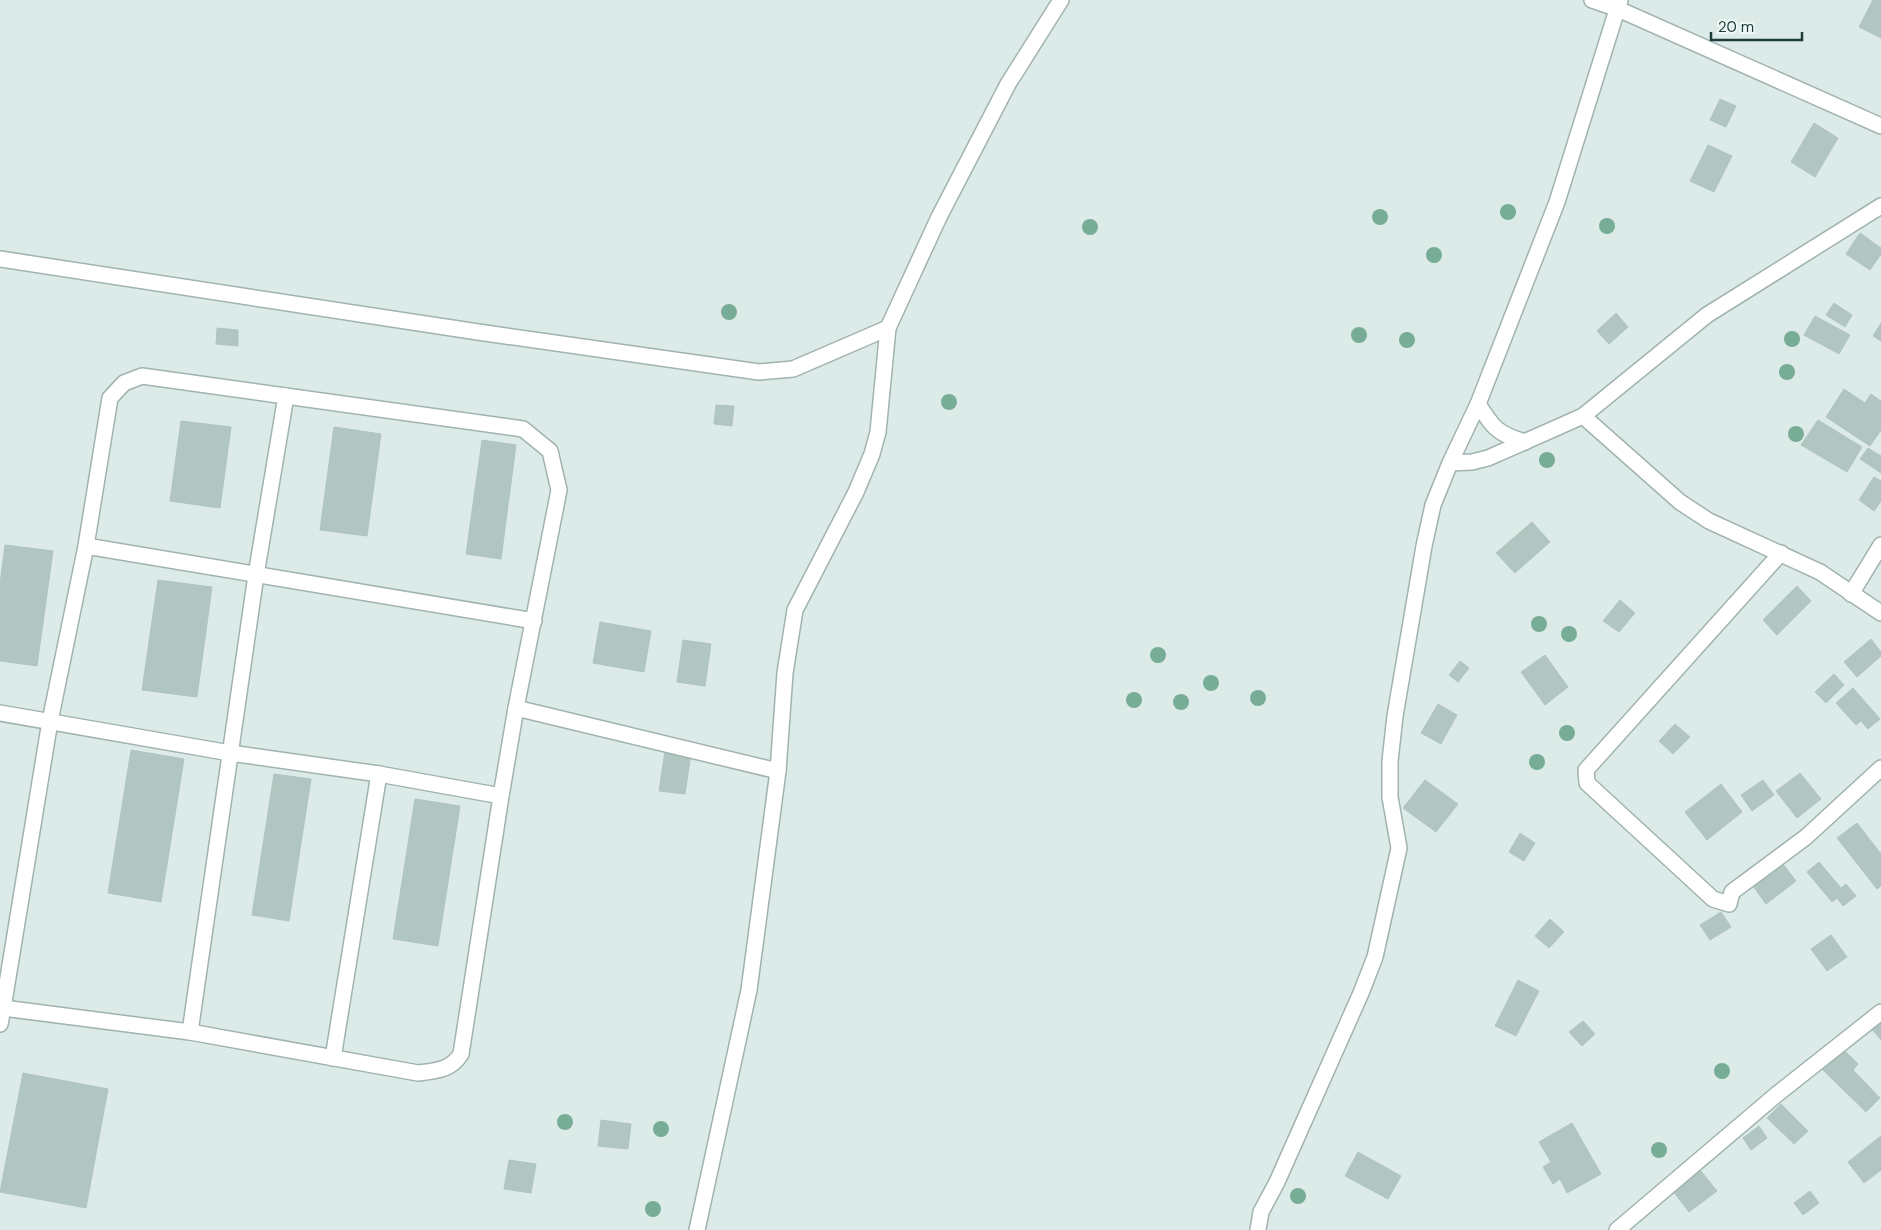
<svg xmlns="http://www.w3.org/2000/svg" width="1881" height="1230" viewBox="0 0 1881 1230" font-family="'DM Sans',sans-serif">
<style>
.building{fill:#b2c6c1;stroke:#afc5c0}
.lines{fill:none;stroke-linecap:round;stroke-linejoin:round}
.minor-casing{stroke:#a0b3b0;stroke-width:18}
.minor{stroke:#fff;stroke-width:15}
.tree{fill:#77ac97}
</style>
<rect width="100%" height="100%" fill="#ddebe8"/>
<g class="building">
<polygon points="1873,0 1881,0 1881,38 1859,27"/>
<polygon points="1720,99 1736,106 1726,127 1710,120"/>
<polygon points="1814,123 1838,138 1815,177 1791,162"/>
<polygon points="1708,145 1732,156 1714,192 1690,181"/>
<polygon points="1860,233 1881,248 1881,254 1870,270 1846,254"/>
<polygon points="1834,303 1852,315 1845,327 1826,315"/>
<polygon points="1616,313 1628,327 1609,344 1597,331"/>
<polygon points="1815,316 1850,335 1839,354 1804,335"/>
<polygon points="1881,323 1881,341 1873,336"/>
<polygon points="217,328 238,330 238,346 216,344"/>
<polygon points="1844,389 1865,403 1871,394 1881,401 1881,430 1870,446 1826,417"/>
<polygon points="716,405 734,406 732,426 714,424"/>
<polygon points="1818,420 1862,447 1847,472 1801,445"/>
<polygon points="181,421 231,427 220,508 170,501"/>
<polygon points="334,427 381,434 367,536 320,530"/>
<polygon points="482,440 516,445 501,559 466,554"/>
<polygon points="1868,448 1881,456 1881,473 1860,459"/>
<polygon points="1874,477 1881,481 1881,501 1874,511 1859,500"/>
<polygon points="1532,522 1550,542 1515,573 1496,553"/>
<polygon points="5,545 53,551 37,666 0,661 0,584"/>
<polygon points="158,580 212,587 197,697 142,690"/>
<polygon points="1797,586 1811,601 1777,635 1763,620"/>
<polygon points="1620,600 1635,613 1619,632 1603,621"/>
<polygon points="600,622 651,631 644,672 593,663"/>
<polygon points="1871,639 1881,652 1881,656 1857,677 1844,662"/>
<polygon points="683,640 711,644 705,686 677,682"/>
<polygon points="1545,655 1568,687 1545,705 1521,672"/>
<polygon points="1460,661 1469,668 1458,682 1449,675"/>
<polygon points="1834,674 1844,685 1826,703 1815,692"/>
<polygon points="1853,688 1880,719 1868,729 1861,721 1856,725 1836,703"/>
<polygon points="1438,704 1457,715 1441,744 1421,733"/>
<polygon points="1675,724 1690,737 1673,754 1659,741"/>
<polygon points="131,750 184,759 161,902 108,893"/>
<polygon points="665,751 691,754 685,794 659,791"/>
<polygon points="1800,773 1821,799 1797,818 1776,791"/>
<polygon points="274,774 311,779 289,921 252,915"/>
<polygon points="1425,780 1458,804 1436,832 1403,808"/>
<polygon points="1763,780 1774,795 1752,811 1741,795"/>
<polygon points="1721,784 1742,812 1707,840 1685,812"/>
<polygon points="415,799 460,806 438,946 393,939"/>
<polygon points="1857,823 1881,854 1881,886 1877,889 1837,838"/>
<polygon points="1520,833 1535,843 1524,861 1509,852"/>
<polygon points="1819,862 1841,888 1846,884 1856,896 1843,906 1837,898 1832,902 1807,872"/>
<polygon points="1783,864 1796,881 1766,904 1753,886"/>
<polygon points="1721,912 1731,927 1710,940 1700,925"/>
<polygon points="1550,919 1564,932 1549,948 1535,936"/>
<polygon points="1831,935 1847,957 1827,971 1811,949"/>
<polygon points="1518,980 1539,991 1516,1036 1495,1026"/>
<polygon points="1583,1021 1595,1034 1582,1046 1569,1032"/>
<polygon points="1881,1023 1881,1040 1872,1029"/>
<polygon points="1843,1049 1858,1064 1853,1070 1880,1098 1866,1112 1823,1070"/>
<polygon points="23,1073 108,1089 86,1208 0,1192"/>
<polygon points="1781,1104 1808,1131 1794,1144 1767,1118"/>
<polygon points="601,1120 631,1124 628,1149 598,1146"/>
<polygon points="1572,1123 1601,1174 1567,1193 1560,1179 1553,1184 1543,1167 1551,1162 1539,1142"/>
<polygon points="1759,1126 1767,1138 1751,1150 1743,1138"/>
<polygon points="1881,1136 1881,1170 1864,1183 1848,1162"/>
<polygon points="1358,1152 1401,1176 1388,1199 1345,1176"/>
<polygon points="509,1160 536,1164 531,1193 504,1189"/>
<polygon points="1700,1170 1717,1191 1689,1212 1673,1191"/>
<polygon points="1810,1191 1819,1203 1803,1215 1794,1203"/>
</g>
<g class="lines">
<defs>
<g id="minor">
<polyline points="1592,0 1618,9 1881,126"/>
<polyline points="0,259 478,332 759,372 793,369 888,328"/>
<path d="M1478,404C1493,428 1498,434 1525,442"/>
<polyline points="1583,416 1680,502 1709,521 1820,572 1881,613"/>
<polyline points="1450,463 1472,462 1488,458 1583,416 1707,315 1881,206"/>
<polyline points="86,546 534,621"/>
<polyline points="1781,553 1586,770 1587,783 1713,899 1729,904 1732,892 1806,837 1881,768"/>
<polyline points="1851,594 1881,545"/>
<polyline points="516,708 778,771"/>
<polyline points="0,713 230,753 379,774 501,796"/>
<path d="M0,1007L3,1008L190,1032L418,1073C436,1071 451,1070 461,1054L501,796L516,708L559,490L550,451L523,429L142,376L124,383L110,398L86,546L50,721L3,1008L0,1024"/>
<polyline points="190,1032 256,575 286,396"/>
<polyline points="333,1058 379,774"/>
<polyline points="697,1230 749,990 778,771 785,673 795,610 856,492 872,454 878,432 888,328 939,217 1008,84 1061,0"/>
<polyline points="1258,1230 1261,1212 1277,1182 1361,993 1375,957 1399,848 1390,797 1390,761 1395,716 1424,546 1433,505 1450,463 1478,404 1557,202 1620,0"/>
<polyline points="1617,1230 1776,1095 1881,1012"/>
</g>
</defs>
<use href="#minor" class="minor-casing"/>
<use href="#minor" class="minor"/>
</g>
<g class="tree">
<circle cx="1508" cy="212" r="8"/>
<circle cx="1380" cy="217" r="8"/>
<circle cx="1607" cy="226" r="8"/>
<circle cx="1090" cy="227" r="8"/>
<circle cx="1434" cy="255" r="8"/>
<circle cx="729" cy="312" r="8"/>
<circle cx="1359" cy="335" r="8"/>
<circle cx="1792" cy="339" r="8"/>
<circle cx="1407" cy="340" r="8"/>
<circle cx="1787" cy="372" r="8"/>
<circle cx="949" cy="402" r="8"/>
<circle cx="1796" cy="434" r="8"/>
<circle cx="1547" cy="460" r="8"/>
<circle cx="1539" cy="624" r="8"/>
<circle cx="1569" cy="634" r="8"/>
<circle cx="1158" cy="655" r="8"/>
<circle cx="1211" cy="683" r="8"/>
<circle cx="1258" cy="698" r="8"/>
<circle cx="1134" cy="700" r="8"/>
<circle cx="1181" cy="702" r="8"/>
<circle cx="1567" cy="733" r="8"/>
<circle cx="1537" cy="762" r="8"/>
<circle cx="1722" cy="1071" r="8"/>
<circle cx="565" cy="1122" r="8"/>
<circle cx="661" cy="1129" r="8"/>
<circle cx="1659" cy="1150" r="8"/>
<circle cx="1298" cy="1196" r="8"/>
<circle cx="653" cy="1209" r="8"/>
</g>
<path d="M1711 32v8h91v-8" fill="none" stroke="#1d3c3a" stroke-width="2.5"/>
<text x="1718" y="32" font-size="15" fill="#1d3c3a" stroke="#eef8f5" stroke-width="4" paint-order="stroke">20 m</text>
</svg>
